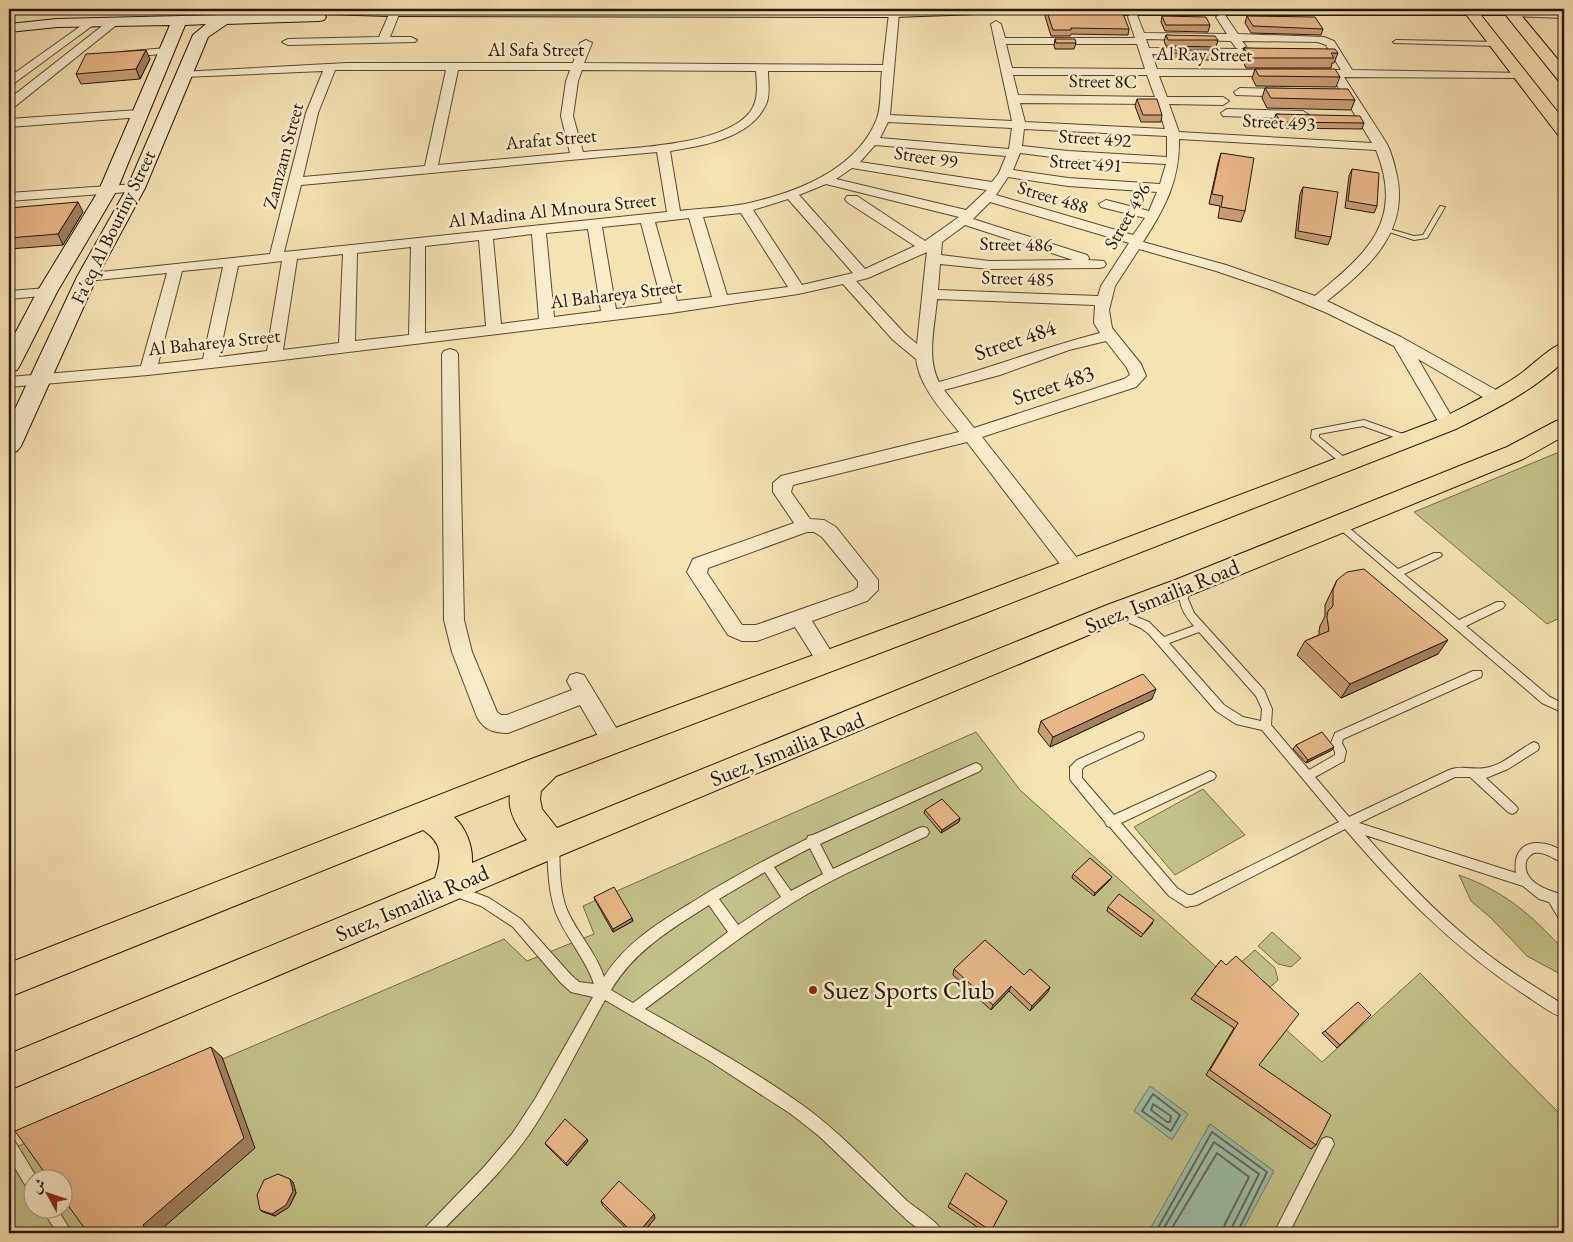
<svg xmlns="http://www.w3.org/2000/svg" width="1573" height="1242" viewBox="0 0 1573 1242" font-family="'EB Garamond',Amiri,serif">
<style>
.green{fill:#c2c288;stroke:#766c49;fill-rule:evenodd}
.water{fill:#9dbea8;stroke:#6f7a69}
.lines{fill:none;stroke-linecap:round;stroke-linejoin:round}
.shore{stroke:#636a59;stroke-width:2}
.lane-casing{stroke:#5c4834;stroke-width:2}
.street-casing{stroke:#5c4834;stroke-width:2}
.secondary-casing{stroke:#29150a;stroke-width:2}
.primary-casing{stroke:#29150a;stroke-width:2}
.lane{fill:#f9edcd;fill-rule:evenodd}
.street{fill:#f9edcd;fill-rule:evenodd}
.secondary{fill:#f9edcd;fill-rule:evenodd}
.primary{fill:#f6e3b2;fill-rule:evenodd}
.wall{fill:#c89e75;stroke:#29150a}
.shaded-wall{fill:#a2815f;stroke:#29150a}
.building{fill:#e8b888;stroke:#29150a}
.poi-dot{fill:#8f2418;stroke:#f9edcd;stroke-width:2}
.labels{text-anchor:middle;dominant-baseline:central;stroke-width:5;stroke-linejoin:round;paint-order:stroke}
.far-street-label{font-size:19px;fill:#29150a;stroke:#f9edcd}
.street-label{font-size:22px;fill:#29150a;stroke:#f9edcd}
.near-poi-label{font-size:26px;fill:#29150a;stroke:#f9edcd;text-anchor:start}
</style>
<rect width="100%" height="100%" fill="#f6e3b2"/>
<filter id="stains"><feTurbulence type="fractalNoise" baseFrequency=".004" numOctaves="4"/><feColorMatrix values="0 0 0 0 .2 0 0 0 0 .09 0 0 0 0 .02 0 0 0 .5 -.17"/></filter>
<radialGradient id="worn" r=".72"><stop offset=".6" stop-color="#630" stop-opacity="0"/><stop offset="1" stop-color="#630" stop-opacity=".3"/></radialGradient>
<g class="green">
<polygon points="1564,450 1564,616 1547,624 1414,512"/>
<path d="M976,732L1020,790L1322,1062L1420,973L1564,1118V1233H9V1150L504,939L527,961L594,934L583,906ZM32,1180H62V1210H32Z"/>
<polygon points="1203,789 1245,835 1175,875 1134,827"/>
<path d="M1459,875C1506,892 1530,914 1564,950V976L1527,956L1491,918L1471,901Z"/>
<polygon points="1272,932 1301,958 1291,967 1278,964 1258,946"/>
<polygon points="1255,950 1275,968 1278,980 1267,990 1239,964"/>
</g>
<g class="water">
<polygon points="1150,1086 1188,1114 1172,1140 1134,1111"/>
<polygon points="1210,1124 1274,1171 1241,1233 1153,1233 1149,1231"/>
</g>
<g class="lines">
<g class="shore">
<polygon points="1153,1094 1180,1115 1171,1131 1142,1111"/>
<polygon points="1153,1104 1171,1116 1170,1122 1167,1122 1151,1110"/>
<polyline points="1155,1233 1212,1132 1267,1172 1237,1233"/>
<polyline points="1161,1233 1214,1142 1259,1174 1232,1227 1231,1233"/>
<polyline points="1169,1233 1217,1153 1249,1177 1225,1224 1223,1233"/>
</g>
<defs>
<g id="lane">
<polygon points="1513,13 1564,14 1564,18 1511,16 1510,15"/>
<polygon points="1396,40 1497,42 1500,44 1497,46 1394,43 1393,42"/>
<polygon points="1552,59 1564,60 1564,64 1550,62 1549,61"/>
<polygon points="1440,206 1445,207 1427,238 1414,240 1383,230 1386,228 1414,236 1423,235"/>
<polygon points="1364,420 1411,437 1412,439 1408,442 1405,441 1363,426 1319,434 1319,437 1349,461 1350,463 1346,466 1343,465 1311,438 1312,430"/>
<polygon points="1339,521 1342,522 1398,569 1434,553 1440,553 1442,555 1440,557 1404,574 1459,620 1497,602 1503,602 1505,605 1503,608 1466,626 1550,697 1564,704 1564,713 1542,703 1336,526 1334,524"/>
<path d="M1184,583L1189,587L1188,599L1194,613L1264,690L1272,709L1271,725L1309,770L1335,755V752L1331,743L1335,733L1473,671H1481L1482,674L1481,677L1343,739L1342,743L1346,751L1344,761L1315,777L1349,817L1449,770C1461,765 1472,770 1485,768C1501,766 1516,752 1530,744L1534,742L1538,744L1539,747L1538,750L1508,769L1486,778L1516,806L1518,809L1516,812L1512,814L1508,812L1470,777H1455L1359,823L1516,873C1513,852 1524,839 1546,844C1552,845 1559,849 1564,852V863C1555,860 1545,851 1534,853C1531,854 1527,858 1526,862C1522,883 1549,891 1564,895V922L1560,920L1549,902L1539,899L1523,886L1365,835C1398,872 1432,909 1470,940C1499,965 1532,985 1564,1005V1018C1549,1013 1535,1001 1522,993C1454,948 1398,891 1345,829L1197,905L1186,907L1169,896L1110,827L1107,826L1105,822L1072,782L1070,779V767L1077,760L1139,732L1143,733L1144,736L1143,739L1085,766L1082,769V778L1114,815L1206,773L1210,771L1214,773L1216,776L1214,779L1121,823L1177,888L1188,895H1192L1339,822L1262,730L1236,724L1216,711L1149,634L1141,628L1114,616L1113,613L1118,609L1149,622L1164,637L1194,626C1183,614 1178,603 1179,587ZM1199,632L1256,696L1262,709L1261,721L1243,717L1224,705L1169,643Z"/>
<path d="M976,763L980,765L982,768L980,771L820,844L833,869L919,828L923,827L927,828L929,832L927,836C882,857 836,876 794,902C742,934 694,973 645,1009C698,1039 751,1069 801,1104C840,1132 873,1168 907,1201C917,1209 940,1223 943,1233H924L908,1221L819,1136L791,1114L708,1060L605,1000C581,1042 560,1087 534,1127C508,1167 473,1199 440,1233H423L425,1228L484,1167L512,1134L535,1099L593,997L571,992L561,983L513,927L481,906L451,895L449,891L451,887L455,885L489,898L521,919L571,975L579,982L594,984C586,959 566,938 556,913C548,891 548,868 547,845L549,841L553,840L557,841L559,845C560,867 559,889 567,910C577,933 596,952 604,977C626,942 660,922 694,901C731,878 768,858 807,839L808,836L813,835ZM810,848L823,874L791,891L774,867ZM765,872L781,897L738,925L719,899ZM709,905L728,932L633,1003L611,990C634,951 671,929 709,905Z"/>
<polygon points="1327,1137 1332,1139 1334,1144 1289,1233 1274,1233 1322,1139"/>
<polygon points="9,1138 14,1140 37,1178 38,1180 32,1180 32,1190 27,1188 9,1158"/>
<polygon points="43,1210 58,1210 72,1233 57,1233"/>
</g>
<g id="street">
<polygon points="395,9 400,12 390,37 411,37 417,40 415,42 288,45 282,42 288,39 379,37 390,12"/>
<path d="M894,10L899,13L890,115L1012,121L991,24L996,21L1001,24L1005,38H1135L1128,17L1129,15H1137L1144,33L1227,34L1216,17L1221,14L1225,15L1238,34L1324,37L1334,41L1352,70L1525,73L1527,75L1521,78L1344,77C1358,99 1373,122 1387,144C1391,152 1395,166 1397,176C1409,233 1367,269 1327,301L1401,337L1505,395L1507,399L1505,403L1499,404L1493,403L1418,359L1456,424L1454,428L1448,429L1442,428L1394,346L1327,313L1272,290L1216,271L1139,249L1115,286L1109,310L1112,328L1141,364L1146,376L1136,387L982,437L1081,563L1084,568L1081,573L1074,575L1067,573L967,442L793,485L791,492L810,519L824,520L836,527L878,580V590L867,601L812,621L837,661L834,667L827,669L820,667L795,627L757,641H742L728,635L687,572L693,559L794,523L773,492V483L781,476L959,432C942,410 920,388 916,359L893,340L843,284L798,294L671,313L274,361L148,375L9,387V377L141,366L167,273L87,281L82,280L80,277L82,274L270,254L306,113L323,71L184,77L178,74L180,72L347,63H573L580,43L586,40L592,43L584,63L883,65L889,13ZM1146,39L1231,41L1236,48L1239,49L1149,48ZM1242,41L1318,42L1326,45L1341,70H1311L1305,73L1311,76L1332,77L1372,143L1179,132L1169,104L1223,105L1229,101L1223,97H1167L1159,76H1280L1286,73L1280,70L1157,69L1152,54L1268,56L1274,53L1268,50L1241,49L1246,46ZM1006,44H1137L1145,69L1012,68ZM335,70H446L425,166L303,177L318,113ZM458,70H570L566,81L561,116L570,153L438,165ZM582,70L756,71C757,85 759,100 750,112C723,147 624,148 583,152L573,116L578,81ZM768,71H882C880,87 882,107 876,121C855,171 795,193 745,204C724,208 701,208 680,211L670,151C703,146 753,138 767,102C770,93 768,81 768,71ZM1013,75H1147L1155,97L1018,95ZM1020,103L1157,104L1165,129L1025,122ZM888,122L1012,128L1009,149L880,138ZM1024,129L1167,136V157L1068,151L1022,146ZM1179,139L1376,150C1405,222 1366,254 1315,296L1226,265L1143,242C1165,208 1180,180 1179,139ZM875,145L1006,156L999,173L992,182L860,162ZM657,152L667,212L284,252L301,185ZM1020,153L1068,159L1166,164L1160,184L1068,178L1013,170ZM852,168L987,190L966,210L836,179ZM1008,177L1068,186L1157,192L1149,211L1106,200L1099,204L1101,207L1145,218L1133,235L996,195ZM826,184L959,217L925,241L857,196H847L845,199L847,202L915,246L865,269L799,195ZM788,199L853,273L802,285L753,210ZM990,202L1129,243L1101,286L1098,296L938,290L940,264L989,269L1099,268L1104,267L1106,264L1104,261L1088,260L1089,258L1087,255L973,219ZM741,213L788,287L727,295L703,217ZM689,218L712,297L677,301L655,222ZM641,223L662,303L616,309L602,227ZM965,225L1073,260L989,261L941,255L942,242ZM588,229L601,311L554,317L546,233ZM532,234L539,319L501,324L493,239ZM479,240L486,326L425,333V246ZM411,247L409,335L355,341L357,253ZM927,252L926,259L917,344L905,334L856,281L868,278ZM343,254L339,343L283,350L297,259ZM282,261L267,351L219,357L238,266ZM223,267L203,359L158,364L182,271ZM937,299L1095,305L1094,323L1100,333C1045,347 993,367 939,382C926,358 935,325 937,299ZM1106,341L1127,368L1130,375L1124,379L974,428L944,390L1000,375L1069,350ZM807,532H814L822,537L858,581V587L853,591L756,625H742L707,573L708,568Z"/>
<polygon points="92,18 97,21 96,23 13,84 9,85 9,77"/>
<polygon points="115,18 120,21 119,23 13,108 9,109 9,99 111,19"/>
<polygon points="166,48 172,51 170,53 121,58 115,55 121,52"/>
<polygon points="1240,88 1291,89 1297,93 1291,97 1236,95 1234,92"/>
<polygon points="1227,109 1303,111 1309,115 1303,119 1223,116 1221,113"/>
<polygon points="138,110 144,114 142,117 9,127 9,119"/>
<polygon points="136,184 141,185 143,188 141,191 9,201 9,193"/>
<polygon points="47,288 52,289 54,292 52,295 9,299 9,291"/>
<path d="M450,349L456,351L458,354L464,620L472,652L497,712L501,715H507L572,690L567,681L570,675L577,673L584,675L621,736L624,742L621,748L613,751L605,748L580,705L508,733C494,733 484,730 477,717L452,652L444,620L442,354L444,351Z"/>
</g>
<polygon id="secondary" points="239,9 259,9 257,12 252,14 298,13 294,12 292,9 1516,9 1517,11 1515,14 1510,15 1109,15 1005,13 894,17 388,16 324,14 326,17 324,20 319,21 227,24 208,37 145,188 97,277 21,446 17,451 9,454 9,422 77,277 127,188 193,35 206,24 185,25 117,190 57,292 20,365 17,370 9,372 9,345 37,292 99,190 170,25 57,27 9,32 9,24 57,19 223,15"/>
<g id="primary">
<polygon points="1462,9 1476,9 1564,120 1564,136 1558,135"/>
<polygon points="1501,9 1516,9 1564,67 1564,82 1558,80"/>
<path d="M1564,343V361C1533,391 1494,410 1456,429L980,615L556,776L541,791L540,799L542,809L557,828L1107,605L1175,580L1507,447L1556,421L1564,419V436L1523,459L1193,594L1127,619L564,854L9,1090V1054L435,878C442,857 443,843 423,830L9,997V963L534,758L960,601L1440,419C1466,406 1492,393 1516,377C1530,368 1549,347 1564,343ZM510,795C507,811 518,828 527,840L472,863C473,846 466,828 454,817Z"/>
</g>
</defs>
<use href="#lane" class="lane-casing"/>
<use href="#street" class="street-casing"/>
<use href="#secondary" class="secondary-casing"/>
<use href="#primary" class="primary-casing"/>
<use href="#lane" class="lane"/>
<use href="#street" class="street"/>
<use href="#secondary" class="secondary"/>
<use href="#primary" class="primary"/>
</g>
<g class="wall">
<polygon points="1046,9 1129,29 1128,35 1071,34 1070,36 1051,36 1045,16"/>
<polygon points="1162,16 1210,25 1208,32 1165,31 1161,22"/>
<polygon points="1247,16 1323,29 1321,35 1251,33 1245,23"/>
<polygon points="1166,35 1218,40 1216,47 1166,46 1164,41"/>
<polygon points="1055,39 1076,43 1074,49 1055,49 1054,46"/>
<polygon points="1244,48 1338,53 1334,63 1332,63 1331,68 1246,68 1241,57"/>
<polygon points="1172,50 1225,54 1223,60 1172,60 1171,56"/>
<polygon points="150,59 140,79 81,84 76,74"/>
<polygon points="1255,69 1340,77 1336,87 1256,86 1252,78"/>
<polygon points="1265,88 1355,100 1351,110 1267,108 1262,98"/>
<polygon points="1137,99 1162,115 1161,122 1141,122 1135,106"/>
<polygon points="1276,114 1364,123 1362,129 1278,128 1274,120"/>
<polygon points="1221,153 1245,211 1241,222 1218,218 1220,206 1209,204 1218,163"/>
<polygon points="1352,169 1377,206 1374,213 1345,208 1349,176"/>
<polygon points="1303,187 1331,237 1328,245 1295,238 1300,194"/>
<polygon points="9,208 83,212 63,245 9,249"/>
<polygon points="1337,580 1438,654 1341,698 1297,655 1305,641 1319,635 1319,631 1320,626 1325,616 1325,605"/>
<polygon points="1152,699 1050,747 1038,732 1041,721"/>
<polygon points="1296,745 1332,750 1306,763 1293,749"/>
<polygon points="925,810 959,822 941,833 924,813"/>
<polygon points="1073,874 1110,880 1094,896 1072,878"/>
<polygon points="594,897 633,921 613,932 595,900"/>
<polygon points="1108,907 1153,923 1141,937 1107,911"/>
<polygon points="1221,960 1259,1065 1316,1145 1311,1149 1206,1075 1234,1028 1191,999"/>
<polygon points="954,969 1024,975 1048,992 1030,1011 1009,991 991,1010 953,975"/>
<polygon points="1371,1015 1337,1048 1322,1033 1325,1031"/>
<polygon points="588,1141 567,1166 546,1145 545,1143"/>
<polygon points="290,1179 293,1182 296,1193 289,1207 275,1216 263,1212 260,1210"/>
<polygon points="601,1201 655,1218 643,1233 631,1233 603,1206"/>
<polygon points="1007,1201 990,1233 986,1233 948,1207 950,1203"/>
</g>
<g class="shaded-wall">
<polygon points="146,50 150,59 140,79 136,69"/>
<polygon points="78,202 83,212 63,245 58,234"/>
<polygon points="1448,640 1438,654 1341,698 1350,684"/>
<polygon points="1156,689 1152,699 1050,747 1053,737"/>
<polygon points="1334,747 1332,750 1306,763 1308,760"/>
<polygon points="960,818 959,822 941,833 942,830"/>
<polygon points="1112,877 1110,880 1094,896 1095,893"/>
<polygon points="632,918 633,921 613,932 613,929"/>
<polygon points="1011,986 1009,991 991,1010 993,1005"/>
<polygon points="1050,987 1048,992 1030,1011 1032,1006"/>
<polygon points="211,1047 222,1057 255,1148 157,1233 140,1233"/>
<polygon points="587,1139 588,1141 567,1166 566,1163"/>
<polygon points="290,1179 293,1182 296,1193 289,1207 275,1216 272,1214"/>
<polygon points="654,1214 655,1218 643,1233 638,1233"/>
</g>
<g class="building">
<polygon points="1046,9 1122,11 1129,29 1071,28 1071,30 1053,30"/>
<polygon points="1162,16 1206,17 1210,25 1166,25"/>
<polygon points="1247,16 1315,17 1323,29 1253,26"/>
<polygon points="1166,35 1215,36 1218,40 1168,40"/>
<polygon points="1055,39 1075,39 1076,43 1056,43"/>
<polygon points="1244,48 1335,49 1338,53 1331,53 1334,58 1249,58"/>
<polygon points="146,50 136,69 76,74 86,54"/>
<polygon points="1172,50 1223,50 1225,54 1174,53"/>
<polygon points="1255,69 1335,69 1340,77 1259,76"/>
<polygon points="1265,88 1348,89 1355,100 1271,98"/>
<polygon points="1137,99 1157,99 1162,115 1143,115"/>
<polygon points="1276,114 1360,116 1364,123 1280,122"/>
<polygon points="1221,153 1254,158 1245,211 1221,207 1223,196 1212,194"/>
<polygon points="1352,169 1379,173 1377,206 1348,201"/>
<polygon points="1303,187 1338,192 1331,237 1298,231"/>
<polygon points="78,202 58,234 9,238 9,208"/>
<polygon points="1364,569 1448,640 1350,684 1305,641 1329,631 1327,617 1328,611 1333,606 1333,590 1337,580 1347,572"/>
<polygon points="1143,674 1156,689 1053,737 1041,721"/>
<polygon points="1322,732 1334,747 1308,760 1296,745"/>
<polygon points="942,799 960,818 942,830 925,810"/>
<polygon points="1090,858 1112,877 1095,893 1073,874"/>
<polygon points="614,887 632,918 613,929 594,897"/>
<polygon points="1119,894 1154,920 1143,934 1108,907"/>
<polygon points="985,940 1024,975 1030,969 1050,987 1032,1006 1011,986 993,1005 954,969"/>
<polygon points="1236,956 1299,1014 1259,1065 1331,1115 1316,1145 1210,1070 1238,1023 1195,994 1221,960 1226,965"/>
<polygon points="1358,1002 1371,1015 1340,1045 1325,1031"/>
<polygon points="211,1047 244,1138 143,1225 145,1228 140,1233 88,1233 62,1197 62,1180 50,1180 15,1131"/>
<polygon points="565,1119 587,1139 566,1163 545,1143"/>
<polygon points="966,1173 1007,1201 991,1231 950,1203"/>
<polygon points="278,1174 290,1179 293,1191 286,1205 272,1214 260,1210 257,1195 264,1180"/>
<polygon points="619,1181 654,1214 638,1233 633,1233 601,1201"/>
</g>
<circle class="poi-dot" cx="813" cy="990" r="5"/>
<g class="labels">
<g class="far-street-label">
<text x="536" y="49">Al Safa Street</text>
<text transform="translate(1204 54) rotate(1)">Al Ray Street</text>
<text transform="translate(1103 81) rotate(1)">Street 8C</text>
<text transform="translate(1279 122) rotate(3)">Street 493</text>
<text transform="translate(1095 138) rotate(4)">Street 492</text>
<text transform="translate(551 139) rotate(-5)">Arafat Street</text>
<text transform="translate(283 156) rotate(-75)">Zamzam Street</text>
<text transform="translate(926 157) rotate(9)">Street 99</text>
<text transform="translate(1086 163) rotate(4)">Street 491</text>
<text transform="translate(1053 197) rotate(17)">Street 488</text>
<text transform="translate(552 210) rotate(-6)">Al Madina Al Mnoura Street</text>
<text transform="translate(1127 216) rotate(-60)">Street 496</text>
<text transform="translate(113 227) rotate(-64)">Fa'eq Al Bouriny Street</text>
<text transform="translate(1016 244) rotate(1)">Street 486</text>
<text transform="translate(1018 278) rotate(2)">Street 485</text>
<text transform="translate(616 294) rotate(-7)">Al Bahareya Street</text>
<text transform="translate(214 342) rotate(-6)">Al Bahareya Street</text>
</g>
<g class="street-label">
<text transform="translate(1015 340) rotate(-19)">Street 484</text>
<text transform="translate(1053 385) rotate(-18)">Street 483</text>
<text transform="translate(1162 596) rotate(-22)">Suez, Ismailia Road</text>
<text transform="translate(787 749) rotate(-22)">Suez, Ismailia Road</text>
<text transform="translate(412 903) rotate(-23)">Suez, Ismailia Road</text>
</g>
<g class="near-poi-label">
<text x="823" y="990">Suez Sports Club</text>
</g>
</g>
<rect width="1573" height="1242" fill="none" stroke="#f6e3b2" stroke-width="30"/>
<rect x="10" y="10" width="1553" height="1222" fill="none" stroke="#29150a" stroke-width="2.5"/>
<rect x="15" y="15" width="1543" height="1212" fill="none" stroke="#29150a"/>
<g transform="translate(48 1194) rotate(310)"><circle r="24" fill="#f9edcd" stroke="#a6977f"/>
<path d="M0-4L9 19L0 12L-9 19Z" fill="#8f2418"/>
<text y="-8" font-size="14" font-weight="bold" text-anchor="middle" fill="#29150a">ش</text>
</g>
<rect width="100%" height="100%" filter="url(#stains)"/>
<rect width="100%" height="100%" fill="url(#worn)"/>
</svg>
